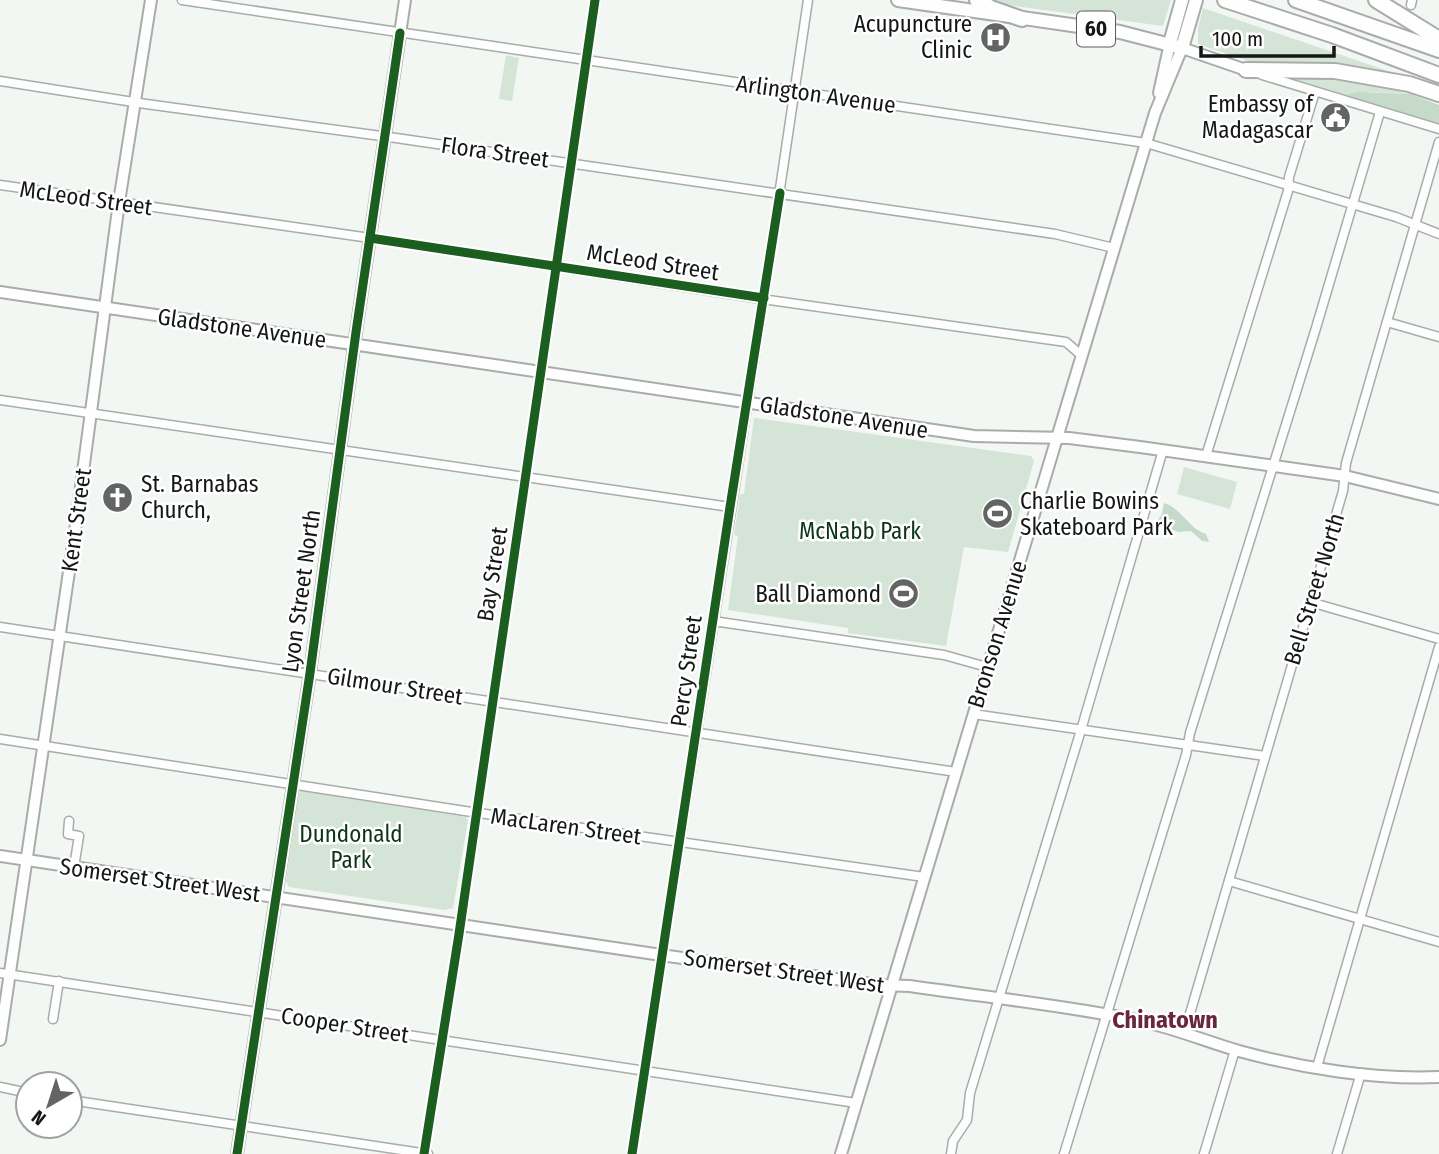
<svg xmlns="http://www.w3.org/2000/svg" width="1439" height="1154" viewBox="0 0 1439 1154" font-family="'Fira Sans Condensed',sans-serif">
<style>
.green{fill:#d4e4d7}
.forest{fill:#c5dac9}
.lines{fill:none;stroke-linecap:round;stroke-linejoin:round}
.minor-casing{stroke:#a9aca9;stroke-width:11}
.secondary-casing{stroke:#a9aca9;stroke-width:14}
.primary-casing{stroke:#a9aca9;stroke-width:16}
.motorway-casing{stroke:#a9aca9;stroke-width:18}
.minor{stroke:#fdfefd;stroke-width:8}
.secondary{stroke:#fdfefd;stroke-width:10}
.primary{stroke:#fdfefd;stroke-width:12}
.motorway{stroke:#fdfefd;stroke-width:14}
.cycleway-casing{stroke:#fff;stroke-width:13}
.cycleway{stroke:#1b5e20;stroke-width:9}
.labels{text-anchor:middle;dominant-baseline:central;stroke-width:5;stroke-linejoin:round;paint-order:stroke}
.shield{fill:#fff;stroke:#5a5d5b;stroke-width:2}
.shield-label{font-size:21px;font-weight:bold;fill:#141715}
.poi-label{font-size:23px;fill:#141715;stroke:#fff;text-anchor:end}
.street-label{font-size:23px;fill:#141715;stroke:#fff}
.park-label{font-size:23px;fill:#0c3518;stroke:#fff}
.neighbourhood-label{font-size:24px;font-weight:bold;fill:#69263f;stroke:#fff}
</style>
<rect width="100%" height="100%" fill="#f2f7f3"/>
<g class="green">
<polygon points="980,0 1171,0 1163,26 984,2"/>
<polygon points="1203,8 1397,74 1397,77 1257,64 1198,44 1198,28"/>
<polygon points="506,55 519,58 512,101 499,99"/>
<polygon points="1293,77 1359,82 1411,94 1372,92 1345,95 1292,81"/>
<polygon points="754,418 1031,456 1034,461 1008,552 964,547 946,646 848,633 848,628 728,610 738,536 734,535 740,494 744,494"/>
<polygon points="1184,467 1237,482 1230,509 1177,494"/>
<polygon points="301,791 466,817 468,820 453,908 444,910 289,887 286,881 299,793"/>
</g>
<g class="forest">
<polygon points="1358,92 1411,94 1439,105 1439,124 1345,95"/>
<path d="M1164,503C1181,508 1189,529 1206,534L1209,542L1202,541L1191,531L1179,532L1160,526L1157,521L1162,514Z"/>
</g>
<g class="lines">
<defs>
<g id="minor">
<polyline points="182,0 1146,143 1396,217 1439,234"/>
<polyline points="1411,5 1412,0"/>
<polyline points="1262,75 1439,129"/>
<polyline points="0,81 146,104 396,138 1055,234 1114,248"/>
<polyline points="0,185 370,238 755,298 1066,342 1081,355"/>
<polyline points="1387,322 1439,337"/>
<polyline points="0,400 730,507"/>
<polyline points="1206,456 1288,191 1289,177 1315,92"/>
<polyline points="1310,602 1439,639"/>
<polyline points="713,621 944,655 987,667"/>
<polyline points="0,627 956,772"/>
<polyline points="973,714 1265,756"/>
<polyline points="0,739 465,811 924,877"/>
<polyline points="69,821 68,834 79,836 74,867"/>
<polyline points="1229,881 1439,942"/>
<polyline points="0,973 856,1103"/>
<polyline points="53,1019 59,981"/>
<polyline points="1184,1034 1343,491 1346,463 1439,142"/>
<polyline points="1317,1067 1439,647"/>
<polyline points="0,1087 28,1093"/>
<polyline points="70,1100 428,1154"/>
<polyline points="424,1154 459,934 595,0"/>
<path d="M632,1154C691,769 752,385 808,0"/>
<polyline points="951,1154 953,1141 967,1120 970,1093 1081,730 1163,450"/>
<polyline points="1064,1154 1186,755 1190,733 1316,328 1380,112"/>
<polyline points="1204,1154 1235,1050"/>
<polyline points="1337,1154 1361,1073"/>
</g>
<g id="secondary">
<polyline points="1159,93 1170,43"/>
<polyline points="0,292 974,436 1069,438 1140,447 1345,476 1439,499"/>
<path d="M0,856L668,956L879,985L910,986C985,997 1062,1005 1137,1020C1171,1027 1205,1041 1239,1051C1301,1068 1375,1080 1439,1077"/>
<polyline points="0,1040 76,524 119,202 151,0"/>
<polyline points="237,1154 310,673 356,332 405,0"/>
<polyline points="841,1154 1155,113 1182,48 1246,70"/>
</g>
<g id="primary">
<polyline points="898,0 1120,32 1182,48 1196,0"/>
<polyline points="1170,43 1182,0"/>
</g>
<g id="motorway">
<polyline points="977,0 991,8 1022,19"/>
<polyline points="1225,0 1332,35 1439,75"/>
<polyline points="1296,0 1439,50"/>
<polyline points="1376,0 1439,39"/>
<polyline points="1246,70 1335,71 1409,84 1439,94"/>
</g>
</defs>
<use href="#minor" class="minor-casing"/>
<use href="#secondary" class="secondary-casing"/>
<use href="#primary" class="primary-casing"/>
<use href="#motorway" class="motorway-casing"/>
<use href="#minor" class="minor"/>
<use href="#secondary" class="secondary"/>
<use href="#primary" class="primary"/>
<use href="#motorway" class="motorway"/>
<defs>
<g id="cycleway">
<polyline points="370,238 764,298"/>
<polyline points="237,1154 310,673 356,332 400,33"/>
<polyline points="424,1154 459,934 595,0"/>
<polyline points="632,1154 730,507 780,193"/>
</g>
</defs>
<use href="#cycleway" class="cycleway-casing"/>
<use href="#cycleway" class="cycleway"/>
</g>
<defs>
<symbol id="hospital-disc" viewBox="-11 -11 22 22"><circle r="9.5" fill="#626563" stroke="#fff"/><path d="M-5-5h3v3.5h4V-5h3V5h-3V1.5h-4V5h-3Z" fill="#fff"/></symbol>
<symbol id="civic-disc" viewBox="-11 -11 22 22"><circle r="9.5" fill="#626563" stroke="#fff"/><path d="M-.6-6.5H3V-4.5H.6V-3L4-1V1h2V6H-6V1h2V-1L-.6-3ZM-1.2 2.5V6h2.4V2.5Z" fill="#fff"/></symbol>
<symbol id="church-disc" viewBox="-11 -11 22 22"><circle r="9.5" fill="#626563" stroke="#fff"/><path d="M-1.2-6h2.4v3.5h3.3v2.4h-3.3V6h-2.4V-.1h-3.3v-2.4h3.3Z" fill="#fff"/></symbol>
<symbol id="stadium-disc" viewBox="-11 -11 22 22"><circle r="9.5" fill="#626563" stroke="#fff"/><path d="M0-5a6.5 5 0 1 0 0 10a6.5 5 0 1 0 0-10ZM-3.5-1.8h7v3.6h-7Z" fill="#fff"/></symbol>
</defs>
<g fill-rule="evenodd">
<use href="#hospital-disc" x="978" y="20" width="35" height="35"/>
<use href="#civic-disc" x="1318" y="100" width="35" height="35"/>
<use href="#church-disc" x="100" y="480" width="35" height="35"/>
<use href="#stadium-disc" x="980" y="496" width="35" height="35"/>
<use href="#stadium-disc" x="886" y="576" width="35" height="35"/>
</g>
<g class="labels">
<rect class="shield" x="1077" y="11.5" width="38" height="35" rx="5"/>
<g class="shield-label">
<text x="1096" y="29">60</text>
</g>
<g class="poi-label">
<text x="972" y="24">Acupuncture<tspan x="972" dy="26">Clinic</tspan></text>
<text x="1313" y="104">Embassy of<tspan x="1313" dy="26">Madagascar</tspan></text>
<text x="141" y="484" text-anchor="start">St. Barnabas<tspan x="141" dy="26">Church,</tspan></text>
<text x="1020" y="501" text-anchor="start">Charlie Bowins<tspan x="1020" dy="26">Skateboard Park</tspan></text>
<text x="881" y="594">Ball Diamond</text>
</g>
<g class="street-label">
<text transform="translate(816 94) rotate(8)">Arlington Avenue</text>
<text transform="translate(495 152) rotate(8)">Flora Street</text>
<text transform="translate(86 198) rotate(8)">McLeod Street</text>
<text transform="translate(653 262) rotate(9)">McLeod Street</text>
<text transform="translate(242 328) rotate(8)">Gladstone Avenue</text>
<text transform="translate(844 417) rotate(9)">Gladstone Avenue</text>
<text transform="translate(76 520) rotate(-82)">Kent Street</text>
<text transform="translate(492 574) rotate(-81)">Bay Street</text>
<text transform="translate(1314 589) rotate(-73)">Bell Street North</text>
<text transform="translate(301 591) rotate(-82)">Lyon Street North</text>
<text transform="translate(997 634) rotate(-73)">Bronson Avenue</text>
<text transform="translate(686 671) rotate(-82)">Percy Street</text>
<text transform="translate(395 686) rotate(9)">Gilmour Street</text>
<text transform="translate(566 826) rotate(8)">MacLaren Street</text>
<text transform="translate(160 880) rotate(8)">Somerset Street West</text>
<text transform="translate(784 971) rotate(8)">Somerset Street West</text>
<text transform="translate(345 1025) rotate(9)">Cooper Street</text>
</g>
<g class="park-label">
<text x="860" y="531">McNabb Park</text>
<text x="351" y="834">Dundonald<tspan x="351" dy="26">Park</tspan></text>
</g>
<g class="neighbourhood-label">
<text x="1165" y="1020">Chinatown</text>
</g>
</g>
<g transform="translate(49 1105) rotate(219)"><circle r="33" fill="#ffffff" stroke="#a1a2a1" stroke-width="2"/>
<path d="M0-5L12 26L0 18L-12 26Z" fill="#626563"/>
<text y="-10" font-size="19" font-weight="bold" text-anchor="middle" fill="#141715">N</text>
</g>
<path d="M1201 46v10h133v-10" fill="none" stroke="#141715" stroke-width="3.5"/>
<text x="1212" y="46" font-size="21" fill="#141715" stroke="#ffffff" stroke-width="5" paint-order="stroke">100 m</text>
</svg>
